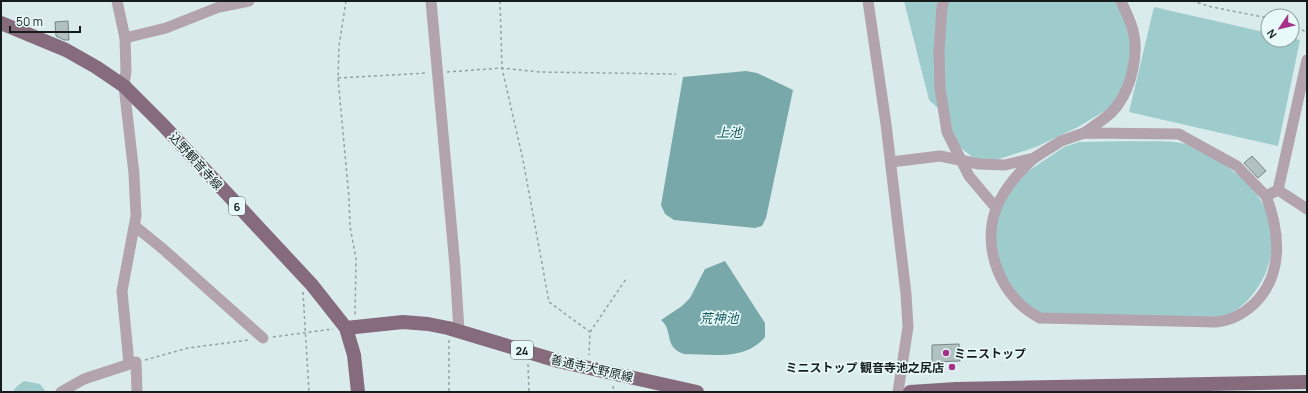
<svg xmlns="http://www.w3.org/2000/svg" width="1308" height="393" viewBox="0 0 1308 393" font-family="Manrope,'Noto Sans JP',sans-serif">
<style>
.green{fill:#9ecccd}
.water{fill:#78a8aa}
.building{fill:#b1c1c2;stroke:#768686}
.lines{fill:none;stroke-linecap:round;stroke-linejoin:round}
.path{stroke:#95a2a3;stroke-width:1.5;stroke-dasharray:3 3;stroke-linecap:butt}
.minor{stroke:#b3a3ad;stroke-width:11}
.major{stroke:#866b7d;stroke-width:14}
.poi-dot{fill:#a4308a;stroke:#e7f9f9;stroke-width:1.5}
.labels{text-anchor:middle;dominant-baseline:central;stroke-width:3.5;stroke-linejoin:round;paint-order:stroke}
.shield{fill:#e7f9f9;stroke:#555e5e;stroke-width:1}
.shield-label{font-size:11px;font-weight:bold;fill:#161c1c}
.street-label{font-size:12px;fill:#161c1c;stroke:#e7f9f9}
.poi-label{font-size:12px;font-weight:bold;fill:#161c1c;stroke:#e7f9f9;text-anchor:start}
.water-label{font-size:13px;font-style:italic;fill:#14585b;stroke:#e7f9f9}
</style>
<rect width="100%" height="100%" fill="#daebec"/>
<g class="green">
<polygon points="904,1 939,1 939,109 929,100"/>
<polygon points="946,1 1118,1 1132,42 1126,82 1116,104 1078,127 1036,147 996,160 975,159 962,149 953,137 949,123 942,58"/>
<polygon points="1154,7 1268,33 1268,40 1292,40 1292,38 1300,40 1278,146 1129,112"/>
<path d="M1134,141C1149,142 1172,140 1185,144C1193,146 1200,151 1207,155C1254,178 1286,218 1266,272C1258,291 1243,309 1224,317L1040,315L1017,297L996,258L995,227L1004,199L1027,172L1064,147L1079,142Z"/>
<polygon points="24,381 40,384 46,392 13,392 16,387"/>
</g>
<g class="water">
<polygon points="746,71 757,73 793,90 766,218 762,226 755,228 674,220 665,214 661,205 683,77"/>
<path d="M725,261L765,323V337C745,361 712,354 684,354C663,347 674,331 661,320L682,306L690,298L705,269Z"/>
</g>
<g class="building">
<polygon points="68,21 69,40 64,40 56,36 55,22"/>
<polygon points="1252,156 1266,171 1258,178 1244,163"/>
<polygon points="959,344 960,361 932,362 932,345"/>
</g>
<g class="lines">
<g class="path">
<polyline points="346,1 339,46 338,78 349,198 350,226 356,259 355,315"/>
<polyline points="500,1 502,68 523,160 549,302 590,332 589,355"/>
<polyline points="1192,1 1212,7 1268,18"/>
<polyline points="1292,23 1307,33"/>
<polyline points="447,72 502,68 540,72 676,74"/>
<polyline points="338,78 427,73"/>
<polyline points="303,292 309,392"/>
<polyline points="590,332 626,279"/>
<polyline points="273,337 333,329"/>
<polyline points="449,340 449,392"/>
<polyline points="145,360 188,348 249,340"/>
<polyline points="528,364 529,392"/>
<polyline points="613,386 614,392"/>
</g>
<g class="minor">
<polyline points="117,1 125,38 126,71 124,86 134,174 136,216 122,291 129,364"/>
<polyline points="431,1 455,266 459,331"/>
<polyline points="868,1 886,124 906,294 908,327 898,392"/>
<polyline points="944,1 942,7 939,51 940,88 947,132 969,176 996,208"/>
<polyline points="125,38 166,28 219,7 249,1"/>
<path d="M1084,133C1096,124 1111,116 1119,103C1131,86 1138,56 1134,35C1132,23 1126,12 1121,1"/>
<path d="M1034,158C1019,172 1003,189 996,209C981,249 1002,299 1040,318L1216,322C1230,321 1243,314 1254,304C1284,275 1280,232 1266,196"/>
<polyline points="891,162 940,156 979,164 1005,165 1034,158 1061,141 1084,133 1179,134 1237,166 1266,196 1278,190"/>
<polyline points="1278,190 1307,60"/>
<polyline points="1278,190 1307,209"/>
<polyline points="136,227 163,249 263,338"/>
<polyline points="61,392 84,379 136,362 137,392"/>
</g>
<g class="major">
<polyline points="1,23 66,50 96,67 124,86 163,125 312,285 346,328 354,355 358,392"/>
<polyline points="346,328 403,322 428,324 448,328 558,361 697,392"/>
<polyline points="910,392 956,389 1307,382"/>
</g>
</g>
<g class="poi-dot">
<circle cx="946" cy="353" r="4"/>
<circle cx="952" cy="367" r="4"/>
</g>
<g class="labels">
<g class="shield">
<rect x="229" y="197" width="16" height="18" rx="3"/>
<rect x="511" y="341" width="22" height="18" rx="3"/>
</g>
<g class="shield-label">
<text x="237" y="206">6</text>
<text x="522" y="350">24</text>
</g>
<g class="street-label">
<text transform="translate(196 161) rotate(48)">込野観音寺線</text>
<text transform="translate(592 368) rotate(13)">善通寺大野原線</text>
</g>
<g class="poi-label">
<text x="954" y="353">ミニストップ</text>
<text x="944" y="367" text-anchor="end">ミニストップ 観音寺池之尻店</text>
</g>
<g class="water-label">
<text x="729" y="132">上池</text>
<text x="719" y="318">荒神池</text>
</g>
</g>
<rect width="1308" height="393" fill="none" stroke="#161c1c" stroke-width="4"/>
<g transform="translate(1280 28) rotate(235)"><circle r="19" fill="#e7f9f9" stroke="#93a1a1"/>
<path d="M0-3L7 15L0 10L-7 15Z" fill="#a4308a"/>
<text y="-6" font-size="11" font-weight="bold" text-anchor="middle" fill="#161c1c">N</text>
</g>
<path d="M10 26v6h70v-6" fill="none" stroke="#161c1c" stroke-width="2"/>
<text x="16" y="26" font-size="12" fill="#161c1c" stroke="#e7f9f9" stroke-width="3" paint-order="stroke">50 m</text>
</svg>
